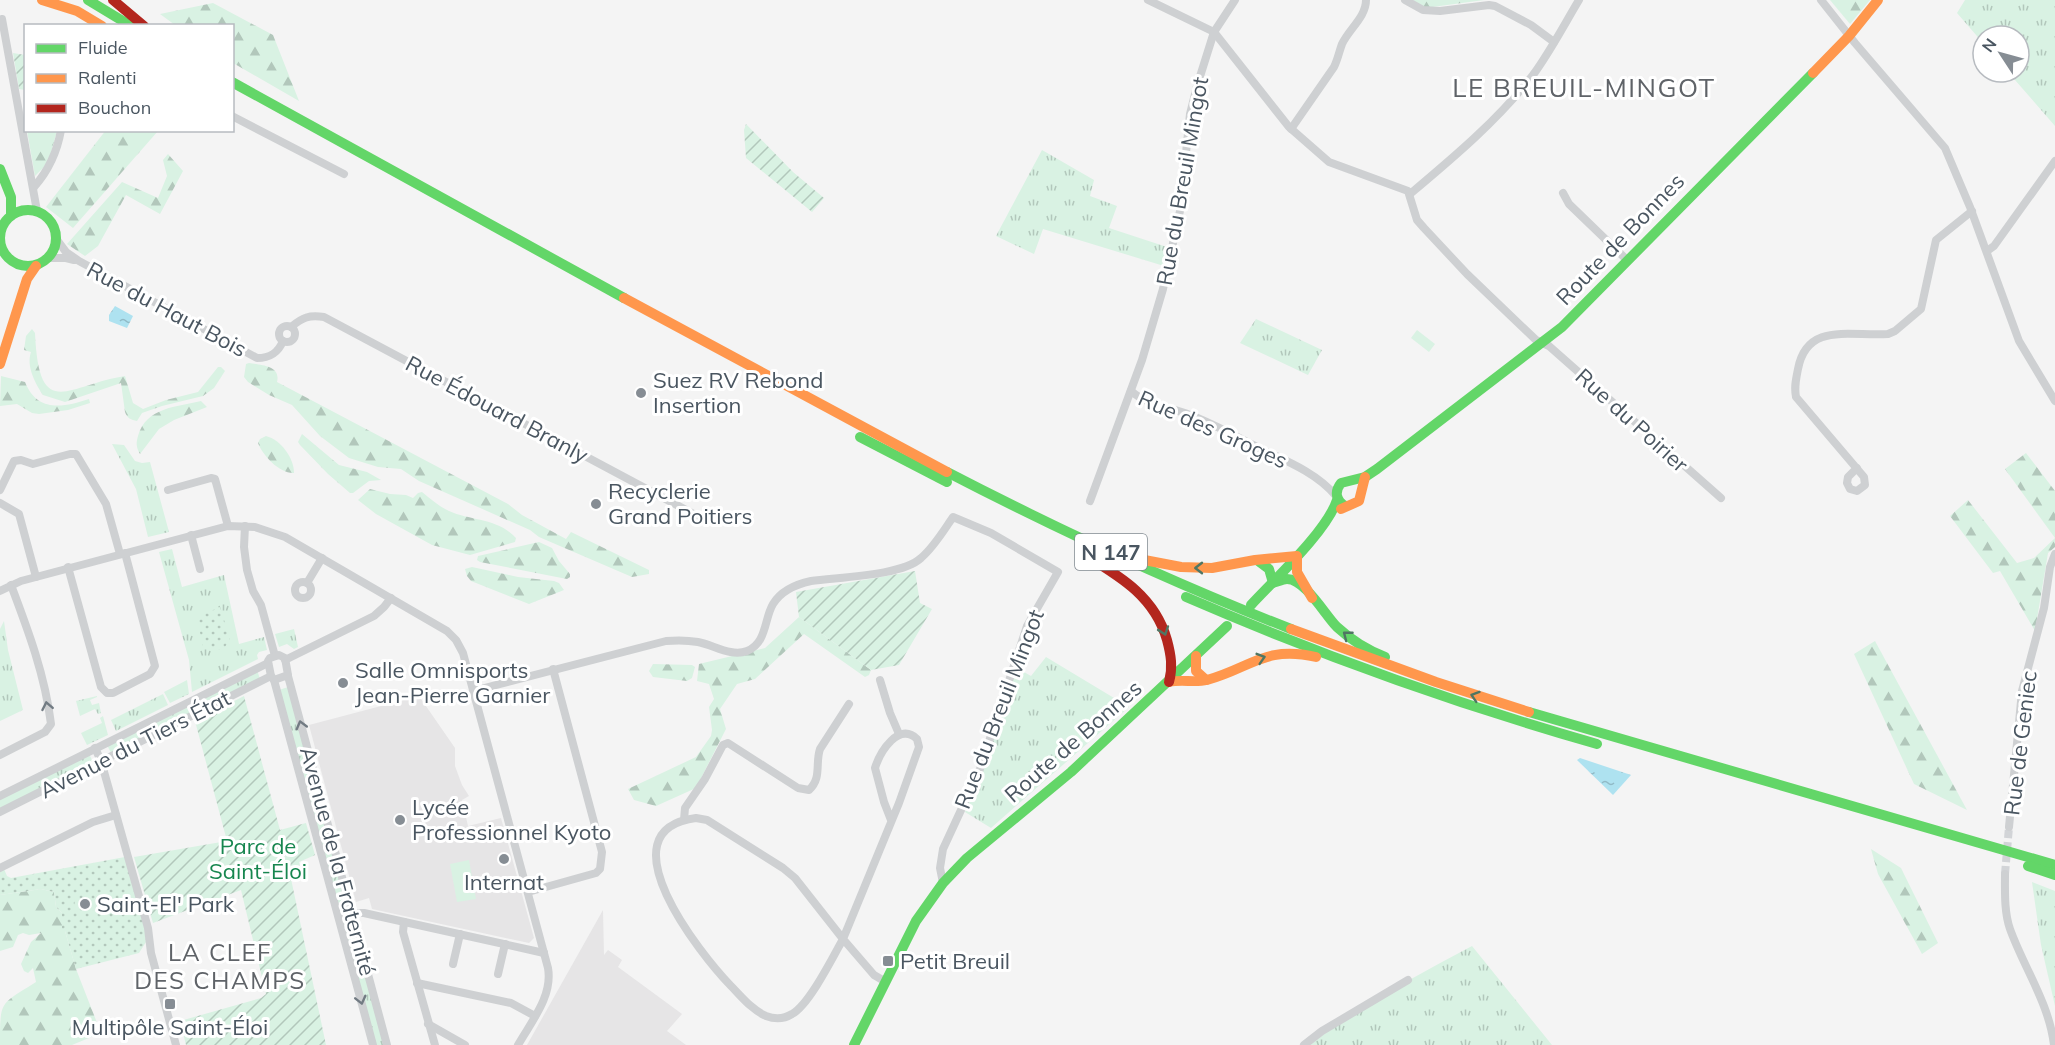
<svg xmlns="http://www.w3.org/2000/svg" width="2055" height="1045" viewBox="0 0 2055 1045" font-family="Mulish,sans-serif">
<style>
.education{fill:#e6e5e6}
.grass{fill:url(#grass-tufts)}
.forest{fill:url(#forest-firs)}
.park{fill:url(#park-dots)}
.garden{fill:url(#garden-furrows)}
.pitch{fill:#d9f2e3}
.water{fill:url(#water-ripples)}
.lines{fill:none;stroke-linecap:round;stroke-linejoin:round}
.street-tunnel{stroke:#d2d4d7;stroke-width:8;stroke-dasharray:8 4;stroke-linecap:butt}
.street{stroke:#ced0d2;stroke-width:8}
.fast{stroke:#63d668;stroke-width:10}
.slow{stroke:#ff974d;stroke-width:10}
.jam{stroke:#b3261e;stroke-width:10}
.oneway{stroke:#507663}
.oneway2{stroke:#727b83}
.poi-dot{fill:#868d94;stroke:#fff;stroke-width:2}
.labels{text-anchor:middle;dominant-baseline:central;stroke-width:6;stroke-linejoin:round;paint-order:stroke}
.shield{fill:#fff;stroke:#808990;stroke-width:1.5}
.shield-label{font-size:21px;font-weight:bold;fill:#4a5661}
.street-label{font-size:22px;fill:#4a5661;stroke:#fff}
.poi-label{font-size:22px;fill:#4a5661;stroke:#fff;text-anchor:start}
.park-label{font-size:22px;fill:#17864f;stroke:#fff}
.neighbourhood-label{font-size:24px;letter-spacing:1.5px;fill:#5f6368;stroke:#fff}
.quarter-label{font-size:26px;letter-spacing:1.5px;fill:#5f6368;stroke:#fff}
</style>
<defs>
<pattern id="grass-tufts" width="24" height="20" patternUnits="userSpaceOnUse" patternTransform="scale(1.5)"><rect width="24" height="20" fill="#d9f2e3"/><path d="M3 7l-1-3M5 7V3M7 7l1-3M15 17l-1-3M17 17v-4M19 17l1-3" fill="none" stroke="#b2c7bb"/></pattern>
<pattern id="forest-firs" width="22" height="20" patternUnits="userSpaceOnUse" patternTransform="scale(1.5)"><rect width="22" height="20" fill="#d9f2e3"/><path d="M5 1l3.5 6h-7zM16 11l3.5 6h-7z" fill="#b2c7bb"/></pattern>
<pattern id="park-dots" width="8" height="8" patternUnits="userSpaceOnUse" patternTransform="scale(1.5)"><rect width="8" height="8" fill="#d9f2e3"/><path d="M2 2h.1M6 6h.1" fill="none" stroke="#b2c7bb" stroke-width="1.8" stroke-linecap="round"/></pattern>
<pattern id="garden-furrows" width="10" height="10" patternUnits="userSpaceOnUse" patternTransform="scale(1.5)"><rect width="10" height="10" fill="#d9f2e3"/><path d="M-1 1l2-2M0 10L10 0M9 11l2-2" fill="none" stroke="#b2c7bb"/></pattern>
<pattern id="water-ripples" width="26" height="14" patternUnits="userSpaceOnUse" patternTransform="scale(1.5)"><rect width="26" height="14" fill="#aee2f0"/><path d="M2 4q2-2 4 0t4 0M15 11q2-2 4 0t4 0" fill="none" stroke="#90bac6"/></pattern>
</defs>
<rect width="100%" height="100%" fill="#f4f4f4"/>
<g class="education">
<polygon points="419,696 455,748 455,766 462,785 469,796 462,800 468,826 501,818 534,938 529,943 372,909 369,898 356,902 309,725"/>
<polygon points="603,910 604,955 608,950 622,960 618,967 682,1014 667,1031 686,1045 527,1045"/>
</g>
<g class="grass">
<polygon points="1965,0 2055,0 2055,126 2008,72 2019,72 2019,36 1983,36 1983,43 1957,13"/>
<polygon points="1042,150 1094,180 1090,196 1117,206 1109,228 1167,247 1164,266 1043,229 1034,254 996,236"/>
<polygon points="1256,319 1322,350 1308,375 1240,343"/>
<polygon points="112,444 124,445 135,461 142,463 150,462 169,532 148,537 136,489"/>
<polygon points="172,549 182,587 224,575 239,644 264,637 267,650 259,652 257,655 258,659 192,692 189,660 159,552"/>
<polygon points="4,621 8,650 23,710 0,721 0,629"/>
<polygon points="294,629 298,647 294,649 287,644 279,647 275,634"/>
<polygon points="1046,657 1129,707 991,828 965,812 1017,668 1031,676"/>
<polygon points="257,670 260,679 111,753 107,745"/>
<polygon points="187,680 189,694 170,703 164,692"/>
<polygon points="288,687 346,901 337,903 279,690"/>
<polygon points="163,694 168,705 116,731 111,720"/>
<polygon points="97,696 97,697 90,700 92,705 99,703 101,713 98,714 95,709 80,716 76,701"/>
<polygon points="103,716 108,735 87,745 81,733 102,723 100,718"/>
<polygon points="89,754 93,762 0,809 0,799"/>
<polygon points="2032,882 2055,891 2055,1006 2041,945"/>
<polygon points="352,921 385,1045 375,1045 342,923"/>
<path d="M1472,946L1552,1045H1310C1359,1006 1416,976 1472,946Z"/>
</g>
<g class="forest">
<polygon points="1413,0 1484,0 1425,8"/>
<polygon points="1830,0 1870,0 1850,24"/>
<polygon points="213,3 273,35 299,101 233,63 232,26 175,25 160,14"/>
<polygon points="106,130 158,131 73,228 46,207"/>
<polygon points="27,131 57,131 48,163 35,176"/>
<polygon points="168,154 183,171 160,214 126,195 98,246 85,256 67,244 122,182 158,198 167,176 163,160"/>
<path d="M32,329L35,333C39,423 67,385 125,376L133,403L143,409L166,400L198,392L218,367H221L225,371L214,388L203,396L162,406L142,413L137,421C131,420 127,418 125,412L121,383L65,402L43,395C35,383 26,366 31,352L24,350L26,336Z"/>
<path d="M249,363C263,365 281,366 277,382L508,504L522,515L566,539L571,532L649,570V574L632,577L539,537L530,530L419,481L401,469L378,467L349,458L320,436L292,405L269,395L248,382L244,377L246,364Z"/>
<path d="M1,376L25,382C37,412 62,408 89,399L90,403L68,410L39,414L32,413L17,404L0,406Z"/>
<path d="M201,401L207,407L174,420L159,429L140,454C136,447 136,443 138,436C146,407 177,407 201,401Z"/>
<polygon points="302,434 339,465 367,472 381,480 369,481 353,493 350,493 328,474 300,445 298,442"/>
<path d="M266,436C281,440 294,458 294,473C280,474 263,456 258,443L260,439Z"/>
<polygon points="2026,453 2055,491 2055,538 2005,469"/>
<path d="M370,489L390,494L406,495L413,498L418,493L422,492C431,499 438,506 449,511C471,521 498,518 516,538L515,542L470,555L432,545L376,514L358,500Z"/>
<polygon points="1968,500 2017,563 2034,558 2055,538 2055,547 2048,553 2035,631 2000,571 1993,573 1950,516"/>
<polygon points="539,542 552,548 559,561 570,574 570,577 567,579 480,562 477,560 478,556"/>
<polygon points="472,567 518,577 554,581 559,583 564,590 529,604 471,581 467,576 465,569"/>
<polygon points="799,617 871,670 869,675 865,677 804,634 755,679 737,684 720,709 726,729 696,788 656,806 634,800 628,789 696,757 711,736 712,730 709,707 714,699 709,684 697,681 699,664 765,648"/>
<polygon points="1875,641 1967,810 1914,784 1854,654"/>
<polygon points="653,664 692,665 695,667 692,678 687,681 653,677 649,671"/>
<polygon points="1871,849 1901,868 1938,943 1922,954 1878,874"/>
<path d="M41,889L54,892L56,907L62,913V931H65L76,969L101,1033L72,1045H0C0,999 0,1005 36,982L33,968L28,973L24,971L21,964L31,942L41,933L29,935L23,933L18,935L13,947L0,951V895Z"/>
</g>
<g class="park">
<polygon points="220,607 230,639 223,650 203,647 197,617"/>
<polygon points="125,857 145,928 146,942 139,953 76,969 65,931 62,931 62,913 56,907 54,892 41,889 0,895 0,870 4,869 7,876 11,878"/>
</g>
<g class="garden">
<polygon points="13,53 25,55 25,90 19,89"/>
<polygon points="746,124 793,172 824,198 812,212 746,158 744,130"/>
<polygon points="915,571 920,603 932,609 899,665 871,670 799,617 796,592"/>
<polygon points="244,696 280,830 306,823 315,855 299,862 301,869 290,874 326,1045 186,1045 180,1021 261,998 266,994 241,890 153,923 134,857 227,841 195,721"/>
</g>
<g class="pitch">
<polygon points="1417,330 1435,344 1429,352 1411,338"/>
<polygon points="469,860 476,899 457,902 450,864"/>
<polygon points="75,898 95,900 95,911 74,909"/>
</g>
<g class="water">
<polygon points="115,306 133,316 127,328 109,321 109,315"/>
<polygon points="1580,758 1631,775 1613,795 1577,760"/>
</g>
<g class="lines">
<polyline class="street-tunnel" points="2005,874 2009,827"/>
<g class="street">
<polyline points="1148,0 1214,32 1289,127 1329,162 1408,191 1417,220 1424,228 1467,274 1536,340 1549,346 1721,498"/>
<polyline points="1405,0 1423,10 1440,11 1489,5 1495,6 1531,25 1554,42"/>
<polyline points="1821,0 1855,43 1945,148 1970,207 2019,341 2055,401"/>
<polyline points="2,19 37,211"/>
<polyline points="232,116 344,174"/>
<path d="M1291,129L1334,67C1338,59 1339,52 1342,44C1349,29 1366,17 1366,0"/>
<path d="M34,187C49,170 57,153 61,130"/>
<polyline points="1563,193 1569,204 1627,260"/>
<path d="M1410,194C1454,157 1498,120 1533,75C1550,52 1564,25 1579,0"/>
<path d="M57,240L66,252L79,261L257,358C270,358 278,353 283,341"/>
<polyline points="0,245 1,245"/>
<polyline points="1987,251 1994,246 2055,161"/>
<polyline points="49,258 66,258 74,260"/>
<circle cx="287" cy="334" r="8"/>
<path d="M291,327C303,317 309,315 324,317L703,519"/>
<path d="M1131,391C1148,406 1170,407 1190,415C1214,424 1235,436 1257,447C1284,460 1316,472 1336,496"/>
<path d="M1857,468L1848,477L1847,483L1850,489L1857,491L1865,485L1864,477L1796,397C1794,387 1796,379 1798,369C1807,321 1852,337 1888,334L1895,331L1921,309L1936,240L1972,211"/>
<polyline points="0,490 14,461 21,460 33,464 70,454 76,454 106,504 120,554"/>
<polyline points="168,490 211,478 215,479 228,526"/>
<polyline points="1090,501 1142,360 1163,289 1180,211 1190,114 1197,86 1214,32 1235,0"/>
<polyline points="0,503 19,514 36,577"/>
<polyline points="245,526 244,547 247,570 253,591 261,605 275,656"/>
<polyline points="191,535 200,569"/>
<polyline points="68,567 101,687 107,693 113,693 150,674 155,666 125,553"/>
<circle cx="303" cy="590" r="8"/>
<polyline points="307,583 322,558"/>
<path d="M0,591L21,581L228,526L255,527L285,537L447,631L456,640L463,653L548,968C553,996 531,1022 518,1045"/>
<polygon points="279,655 285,658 288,675 274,680 271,676 268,661 270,658"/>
<polyline points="285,660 374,616 384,607 391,598"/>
<polyline points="288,676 387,1045"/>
<polyline points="274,680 373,1045"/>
<polyline points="880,680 890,713 899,734"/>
<path d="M473,691L666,641C677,640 687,640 698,642C714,645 731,657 747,651C767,643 764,619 773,604C781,591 797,584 811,581C838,577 902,576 921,558C934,547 944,530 953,517L991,533L1058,572L1027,626L980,769L943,849L940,868L943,883"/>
<polyline points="95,748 101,761 148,928 151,953 176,1045"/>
<path d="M0,755L45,732L51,724C45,675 28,630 11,585"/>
<polyline points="0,796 268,663"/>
<polyline points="0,812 271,676"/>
<path d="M696,818L707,820L783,868L795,878L843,939C833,957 809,1005 792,1014C784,1019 774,1019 766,1016C752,1010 741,996 731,986C701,955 601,830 696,818Z"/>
<path d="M684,820L685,808L705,779L723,745L728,743L798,788L809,790C822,778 815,764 820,749L849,704"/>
<polyline points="2009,827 2022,691 2044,608 2050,567 2055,554"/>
<polyline points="0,868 93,822 116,815"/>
<path d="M2005,874C2005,891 2004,912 2010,929C2024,968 2049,1003 2054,1045"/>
<polyline points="528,892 596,873 600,869 602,852 553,669"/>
<polyline points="339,916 352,913 364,913 544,953"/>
<polyline points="404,922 403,932 435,1045"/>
<polyline points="453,964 460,934"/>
<polyline points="498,974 505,944"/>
<path d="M886,982L874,975L843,939L899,803L919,747L917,739C899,721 880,752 875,768L884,802L891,820"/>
<polyline points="417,983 511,1003 535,1016"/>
<polyline points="428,1024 465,1045"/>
<polyline points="1304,1045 1322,1031 1408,980"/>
</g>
<g class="fast">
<polyline points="88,0 131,26"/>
<polyline points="232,82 624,298"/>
<polyline points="0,169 11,197 11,216"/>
<circle cx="28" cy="238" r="28"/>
<polyline points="860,437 947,482"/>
<path d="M947,472C1059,530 1173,583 1291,629"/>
<path d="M1345,506C1336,500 1334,492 1341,483L1365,477L1377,469L1562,327L1813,73"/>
<path d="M1257,560L1269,569L1273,583C1277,582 1283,579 1287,579C1305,579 1325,615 1337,627C1351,640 1367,650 1385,657"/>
<path d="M1186,597C1320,655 1457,704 1597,744"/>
<path d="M1251,605C1275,579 1327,531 1337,500"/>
<polyline points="1529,712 2055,865"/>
<polyline points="2028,866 2055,875"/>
<polyline points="854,1045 916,921 943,883 967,858 1071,772 1227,626"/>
</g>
<g class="slow">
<polyline points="42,0 77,11 102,26"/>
<polyline points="1813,73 1849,36 1878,0"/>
<polyline points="624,298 947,472"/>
<polyline points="0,364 27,279 36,266"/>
<polyline points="1341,509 1359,501 1365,477"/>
<polyline points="1139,559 1181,567 1212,568 1255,560 1297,556 1297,572 1312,598"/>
<polyline points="1291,629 1436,682 1529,712"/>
<polyline points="1196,656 1196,671 1206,680"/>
<path d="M1169,682C1182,679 1194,683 1207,680C1251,668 1265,645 1316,657"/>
</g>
<g class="jam">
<polyline points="113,0 144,26"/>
<path d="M1081,548L1085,555C1121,577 1155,597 1167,640C1171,655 1173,667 1169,682"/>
</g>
</g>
<defs><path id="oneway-chevron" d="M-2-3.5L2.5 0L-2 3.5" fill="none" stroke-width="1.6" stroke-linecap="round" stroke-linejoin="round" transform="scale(1.5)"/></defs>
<g class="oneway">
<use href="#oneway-chevron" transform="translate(1199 568) rotate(-180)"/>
<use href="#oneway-chevron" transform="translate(1164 631) rotate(71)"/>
<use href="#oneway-chevron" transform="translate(1347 635) rotate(-142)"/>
<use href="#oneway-chevron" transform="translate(1261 658) rotate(-17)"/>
<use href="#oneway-chevron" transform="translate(1475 696) rotate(-162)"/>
</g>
<g class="oneway2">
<use href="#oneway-chevron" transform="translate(47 706) rotate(-101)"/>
<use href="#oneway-chevron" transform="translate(301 725) rotate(-105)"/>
<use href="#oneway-chevron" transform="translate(361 1000) rotate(76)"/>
</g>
<g class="poi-dot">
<circle cx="641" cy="393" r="6"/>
<circle cx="596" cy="504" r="6"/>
<circle cx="343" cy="683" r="6"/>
<circle cx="400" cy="820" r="6"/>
<circle cx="504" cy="859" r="6"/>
<circle cx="85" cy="904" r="6"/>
<rect x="882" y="955" width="12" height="12" rx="3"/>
<rect x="164" y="998" width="12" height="12" rx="3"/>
</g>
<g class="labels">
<rect class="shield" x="1075" y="534" width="72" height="36" rx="4.5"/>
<g class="shield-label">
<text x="1111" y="552">N 147</text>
</g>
<g class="street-label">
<text transform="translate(1182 181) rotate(-80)">Rue du Breuil Mingot</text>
<text transform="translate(1620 239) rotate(-46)">Route de Bonnes</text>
<text transform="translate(167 309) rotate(28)">Rue du Haut Bois</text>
<text transform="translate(497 409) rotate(28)">Rue Édouard Branly</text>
<text transform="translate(1632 420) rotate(42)">Rue du Poirier</text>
<text transform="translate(1213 429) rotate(24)">Rue des Groges</text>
<text transform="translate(999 709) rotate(-69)">Rue du Breuil Mingot</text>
<text transform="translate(1073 741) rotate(-41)">Route de Bonnes</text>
<text transform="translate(2020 743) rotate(-83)">Rue de Geniec</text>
<text transform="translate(135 744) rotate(-27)">Avenue du Tiers État</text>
<text transform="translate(338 861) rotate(75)">Avenue de la Fraternité</text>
</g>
<g class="poi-label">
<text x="653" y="380">Suez RV Rebond<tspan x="653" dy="25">Insertion</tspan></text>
<text x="608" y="491">Recyclerie<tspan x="608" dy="25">Grand Poitiers</tspan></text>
<text x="355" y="670">Salle Omnisports<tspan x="355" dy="25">Jean-Pierre Garnier</tspan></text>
<text x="412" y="807">Lycée<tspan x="412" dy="25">Professionnel Kyoto</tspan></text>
<text x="504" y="882" text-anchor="middle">Internat</text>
<text x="97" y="904">Saint-El' Park</text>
<text x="900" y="961">Petit Breuil</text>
<text x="170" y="1027" text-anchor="middle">Multipôle Saint-Éloi</text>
</g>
<g class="park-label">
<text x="258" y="846">Parc de<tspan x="258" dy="25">Saint-Éloi</tspan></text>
</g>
<g class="neighbourhood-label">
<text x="220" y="952">LA CLEF<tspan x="220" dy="28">DES CHAMPS</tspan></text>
</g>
<g class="quarter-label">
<text x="1584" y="87">LE BREUIL-MINGOT</text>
</g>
</g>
<rect x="24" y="24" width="210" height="108" fill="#ffffff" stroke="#b7bbc0" stroke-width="1.5"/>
<rect x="36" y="44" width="30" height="9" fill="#63d668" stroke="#b7bbc0" stroke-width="1.5"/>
<text x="78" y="54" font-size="18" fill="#4a5661">Fluide</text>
<rect x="36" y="74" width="30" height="9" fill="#ff974d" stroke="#b7bbc0" stroke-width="1.5"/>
<text x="78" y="84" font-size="18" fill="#4a5661">Ralenti</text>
<rect x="36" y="104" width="30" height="9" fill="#b3261e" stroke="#b7bbc0" stroke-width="1.5"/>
<text x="78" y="114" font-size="18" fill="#4a5661">Bouchon</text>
<g transform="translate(2001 54) rotate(306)"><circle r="28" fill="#ffffff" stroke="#b7bbc0" stroke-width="1.5"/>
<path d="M0-4.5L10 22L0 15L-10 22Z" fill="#868d94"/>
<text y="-9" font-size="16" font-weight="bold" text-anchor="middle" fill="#4a5661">N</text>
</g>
</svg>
